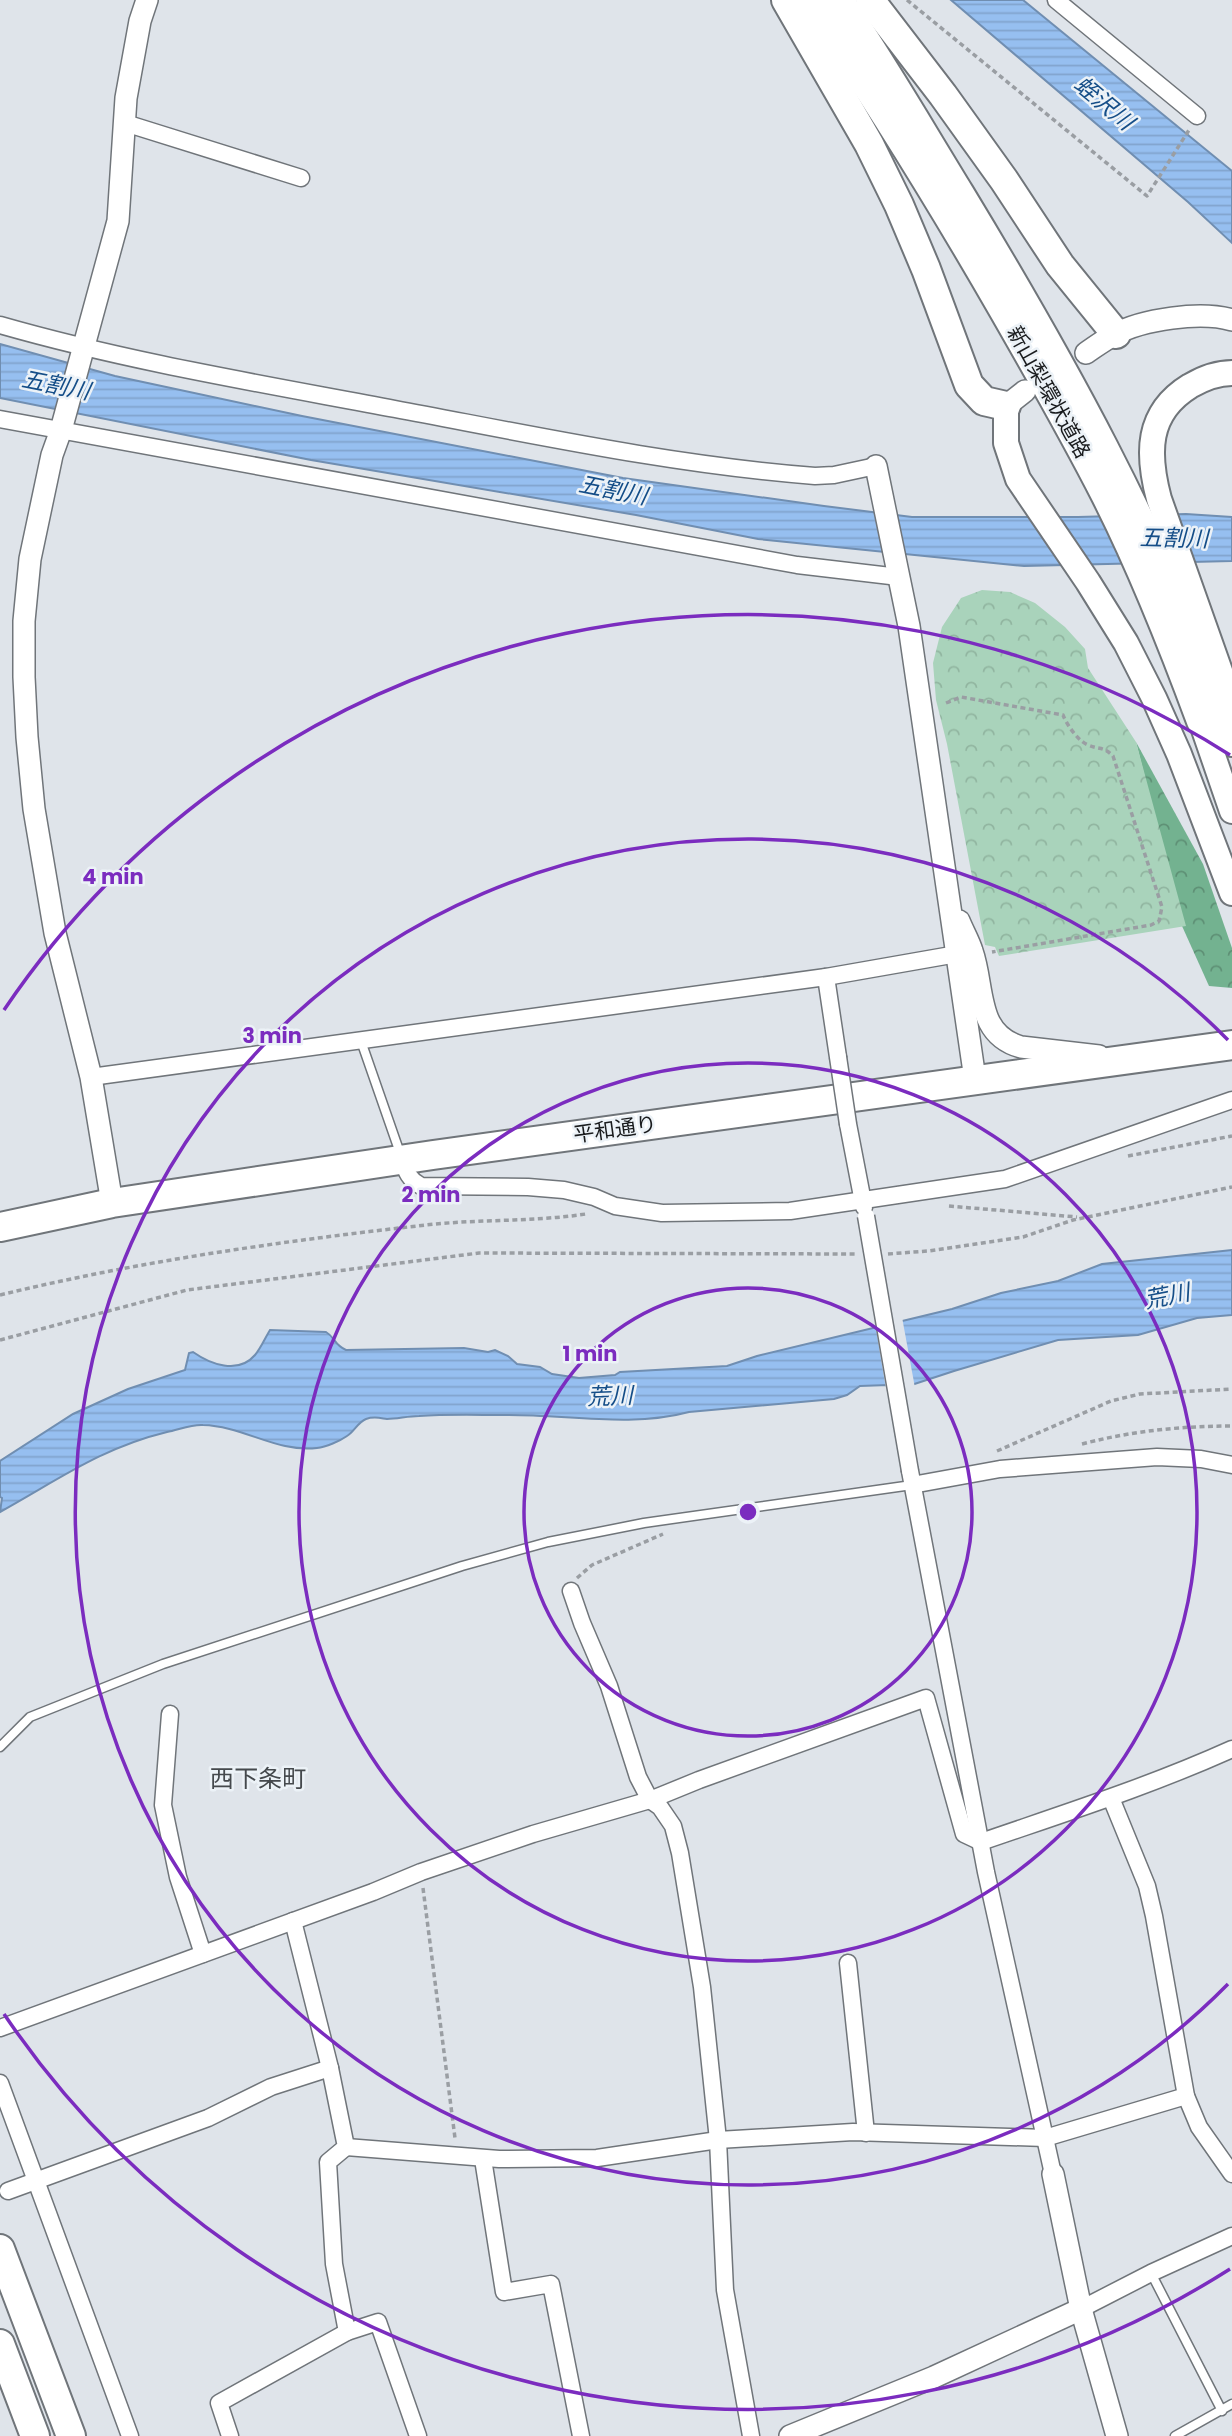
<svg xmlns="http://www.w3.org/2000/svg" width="1232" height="2436" viewBox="0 0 1232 2436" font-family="Poppins,'Noto Sans JP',sans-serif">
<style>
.forest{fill:url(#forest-crowns)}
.park{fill:url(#park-crowns)}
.water{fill:url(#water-rules);stroke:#708eb1;stroke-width:2}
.pier{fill:#dfe4ea}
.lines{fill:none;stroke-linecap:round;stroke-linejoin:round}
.lane-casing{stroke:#70757a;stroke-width:11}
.street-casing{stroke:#70757a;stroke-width:19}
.secondary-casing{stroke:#70757a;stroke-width:24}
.primary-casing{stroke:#70757a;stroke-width:28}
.highway-casing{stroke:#70757a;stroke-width:32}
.path{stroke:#9a9ea3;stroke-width:3.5;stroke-dasharray:5 3.5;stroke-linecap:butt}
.lane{stroke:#fff;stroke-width:8}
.street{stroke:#fff;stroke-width:16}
.secondary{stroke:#fff;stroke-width:21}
.primary{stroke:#fff;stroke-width:24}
.highway{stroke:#fff;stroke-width:28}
.street-bridge-casing{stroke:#70757a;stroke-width:19;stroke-linecap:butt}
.street-bridge{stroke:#fff;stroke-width:16}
.ring{fill:none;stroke:#7b2cbf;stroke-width:3.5}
.labels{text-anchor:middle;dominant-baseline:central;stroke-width:5;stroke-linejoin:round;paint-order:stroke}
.street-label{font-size:21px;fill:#191b1d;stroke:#ecf2f7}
.water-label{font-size:23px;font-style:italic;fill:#154e88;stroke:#ecf2f7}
.quarter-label{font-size:24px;fill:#45494d;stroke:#ecf2f7}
.centre{fill:#7b2cbf;stroke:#ecf2f7;stroke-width:3.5}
.ring-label{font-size:21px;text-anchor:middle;font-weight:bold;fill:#7b2cbf;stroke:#ecf2f7;stroke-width:5;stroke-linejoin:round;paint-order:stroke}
</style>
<defs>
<pattern id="forest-crowns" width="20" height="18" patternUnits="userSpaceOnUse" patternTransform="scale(1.75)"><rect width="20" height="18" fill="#73b290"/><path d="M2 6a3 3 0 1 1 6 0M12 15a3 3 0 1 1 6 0" fill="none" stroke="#5e9075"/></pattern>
<pattern id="park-crowns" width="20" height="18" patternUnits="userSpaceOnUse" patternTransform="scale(1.75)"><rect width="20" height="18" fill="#a9d3bb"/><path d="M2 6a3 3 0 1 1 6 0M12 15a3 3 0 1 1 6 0" fill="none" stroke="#91b5a0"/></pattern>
<pattern id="water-rules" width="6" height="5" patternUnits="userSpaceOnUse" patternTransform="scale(1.75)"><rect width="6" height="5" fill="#96bff0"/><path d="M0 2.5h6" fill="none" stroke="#81a4cd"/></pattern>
</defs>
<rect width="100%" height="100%" fill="#dfe4ea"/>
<polygon class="forest" points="1136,742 1203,864 1232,948 1232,988 1209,986 1182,926"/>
<polygon class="park" points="982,590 1010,592 1035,603 1065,627 1085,649 1088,668 1136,742 1186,926 999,956 995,947 985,945 947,744 936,700 933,663 942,627 961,598"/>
<g class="water">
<polygon points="951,0 1023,0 1232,171 1232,243 1188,202"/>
<polygon points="0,344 115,376 302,416 623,478 824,506 912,517 1078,517 1186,514 1232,517 1232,561 1024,566 758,539 636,515 311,460 0,398"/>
<path d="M1232,1250V1315L1197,1318L1138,1335L1058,1340L954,1371L893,1391L888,1385L860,1386L847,1395L834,1399L689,1412C630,1428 565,1414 504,1415C476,1415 447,1414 419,1416C408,1416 397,1419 387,1419C380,1418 374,1416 366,1419C358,1422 354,1432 347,1436C340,1441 326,1447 317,1448C277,1453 243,1426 203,1425C192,1424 178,1430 167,1432C101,1448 58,1480 0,1512L2,1498L0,1497V1461L73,1414L128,1389L185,1370L189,1353L193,1352C210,1364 238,1375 255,1355C261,1348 265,1338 270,1330L326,1332C335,1337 334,1345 346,1350L464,1348L488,1352L495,1350L508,1356L517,1364L540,1367L552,1374L579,1378L615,1375L620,1372L727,1366L757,1356L952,1309L1001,1293L1058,1281L1102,1264Z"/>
</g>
<polygon class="pier" points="902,1317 915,1388 893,1395 888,1394 886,1389 875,1323"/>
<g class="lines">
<defs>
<g id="lane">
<polyline points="361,1041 400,1153"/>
<polyline points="0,1747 30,1717 163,1664 462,1566 548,1542 644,1523 912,1485"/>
<polyline points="1151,2273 1222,2411"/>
<polyline points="1175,2436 1232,2404"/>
</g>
<g id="street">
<polyline points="1056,0 1197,116"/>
<polyline points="125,123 301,178"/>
<path d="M0,325C129,362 263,384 395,409C534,435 673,465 815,476L834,475L876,466"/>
<polyline points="0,419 797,565 899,577"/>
<polyline points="826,977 838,1057"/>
<polyline points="91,1077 826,977 957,954"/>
<polyline points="848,1124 864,1207"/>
<path d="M402,1160C406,1171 409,1180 421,1186L528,1187L564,1190L594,1197L615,1206L662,1213L790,1211L1005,1179L1232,1100"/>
<polyline points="910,1471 986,1872 1053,2174"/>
<polyline points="912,1485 1000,1469 1157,1457 1201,1459 1232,1465"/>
<polyline points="571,1591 582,1623 609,1686 638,1777 650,1800 660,1807 673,1826 680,1853 702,1987 718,2140 725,2290 751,2436"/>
<polyline points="170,1714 163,1805 178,1877 203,1954"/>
<polyline points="1111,1798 1147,1886 1154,1916 1186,2096 1199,2127 1232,2174"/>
<polyline points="293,1921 330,2068 346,2147 328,2162 334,2264 347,2332"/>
<polyline points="848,1963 866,2133"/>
<path d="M0,2028L373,1892L421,1872L533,1834L650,1800L699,1780L926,1698L964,1834L981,1842C1065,1813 1150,1786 1232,1749"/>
<polyline points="0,2083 130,2436"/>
<polyline points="346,2147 499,2159 597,2158 718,2140 853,2132 1045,2138 1186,2096"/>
<polyline points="483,2159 504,2292 551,2284 581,2436"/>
<polyline points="8,2191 208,2118 271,2087 330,2068"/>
<polyline points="1081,2309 1151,2273 1232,2236"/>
<polyline points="230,2436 219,2403 347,2332 378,2322 418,2436"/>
</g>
<g id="secondary">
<path d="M1086,353C1095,347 1104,340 1114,335C1142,319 1201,311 1232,320"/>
<polyline points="1006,406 1025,391"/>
<polyline points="876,466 909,626 975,1079"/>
<path d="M959,921C963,931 969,941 972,951C985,988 975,1034 1021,1047L1099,1056"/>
<polyline points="112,1203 91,1077 55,933 34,809 27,737 24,677 24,621 30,559 52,455 61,430 118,221 126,98 140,21 147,0"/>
<polyline points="1053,2174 1081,2309 1117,2436"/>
<polyline points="790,2436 934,2377 1081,2309"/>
</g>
<g id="primary">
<polyline points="1006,406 1006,443 1018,479 1088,582 1126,643 1154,698 1179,754 1232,893"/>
<path d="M1231,702L1159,499C1147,454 1146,413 1190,386C1202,379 1218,373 1232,373"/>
<polyline points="1222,716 1232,744"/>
<polyline points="1201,721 1232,811"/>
</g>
<g id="highway">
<polyline points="786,0 869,144 899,205 926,269 969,385 984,401 1006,406"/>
<path d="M810,0C879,101 943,205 1004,311C1039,372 1074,433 1106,496C1143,569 1173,645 1201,721"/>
<path d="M839,0C882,63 920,129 960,194C1063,364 1154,528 1222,716"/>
<polyline points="870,0 943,95 1004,180 1060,265 1116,334"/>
<polyline points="0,1227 112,1203 433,1155 1232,1045"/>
<polyline points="0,2249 71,2436"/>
<polyline points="0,2344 35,2436"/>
</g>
</defs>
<use href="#lane" class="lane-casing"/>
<use href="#street" class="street-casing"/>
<use href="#secondary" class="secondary-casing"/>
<use href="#primary" class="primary-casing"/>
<use href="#highway" class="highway-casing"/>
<g class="path">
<polyline points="907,0 1147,196 1189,130"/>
<path d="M946,703L961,697L1063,715C1067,725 1078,741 1088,745C1100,750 1103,746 1113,756L1162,907L1159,921L1151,925L992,952"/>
<polyline points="1128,1156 1232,1136"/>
<polyline points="949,1206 1077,1217"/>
<polyline points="888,1254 928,1251 1023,1237 1073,1220 1232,1187"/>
<path d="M0,1295C140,1261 283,1241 426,1225C479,1219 533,1222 586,1214"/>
<polyline points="0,1340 187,1290 479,1253 856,1254"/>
<path d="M1082,1444C1132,1431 1181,1426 1232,1426"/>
<polyline points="997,1451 1111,1401 1140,1394 1232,1389"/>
<polyline points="577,1578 592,1565 663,1534"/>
<polyline points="423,1888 455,2138"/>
</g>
<use href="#lane" class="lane"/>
<use href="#street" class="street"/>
<use href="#secondary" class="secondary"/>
<use href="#primary" class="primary"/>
<use href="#highway" class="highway"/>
<defs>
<g id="street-bridge">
<polyline points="838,1057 848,1124"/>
<polyline points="866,1216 910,1471"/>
</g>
</defs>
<use href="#street-bridge" class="street-bridge-casing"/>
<use href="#street-bridge" class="street-bridge"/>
</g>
<g class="ring">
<circle cx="748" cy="1512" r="224"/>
<circle cx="748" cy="1512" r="449"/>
<path d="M1228 1984A673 673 0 1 1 1228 1040"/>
<path d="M1230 2269A898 898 0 0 1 4 2014M4 1010A898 898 0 0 1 1230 755"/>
</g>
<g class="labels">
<g class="street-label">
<text transform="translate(1049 392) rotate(61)">新山梨環状道路</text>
<text transform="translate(615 1129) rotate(-8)">平和通り</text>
</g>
<g class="water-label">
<text transform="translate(1104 103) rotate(40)">蛭沢川</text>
<text transform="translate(56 385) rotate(11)">五割川</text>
<text transform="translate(613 490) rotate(11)">五割川</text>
<text transform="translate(1174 538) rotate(1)">五割川</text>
<text transform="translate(1167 1296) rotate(-11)">荒川</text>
<text transform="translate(610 1396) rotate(-2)">荒川</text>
</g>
<g class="quarter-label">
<text x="258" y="1778">西下条町</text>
</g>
</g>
<circle cx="748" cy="1512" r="10" class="centre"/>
<g class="ring-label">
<text x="113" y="884">4 min</text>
<text x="272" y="1043">3 min</text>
<text x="431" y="1202">2 min</text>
<text x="590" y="1361">1 min</text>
</g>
</svg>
